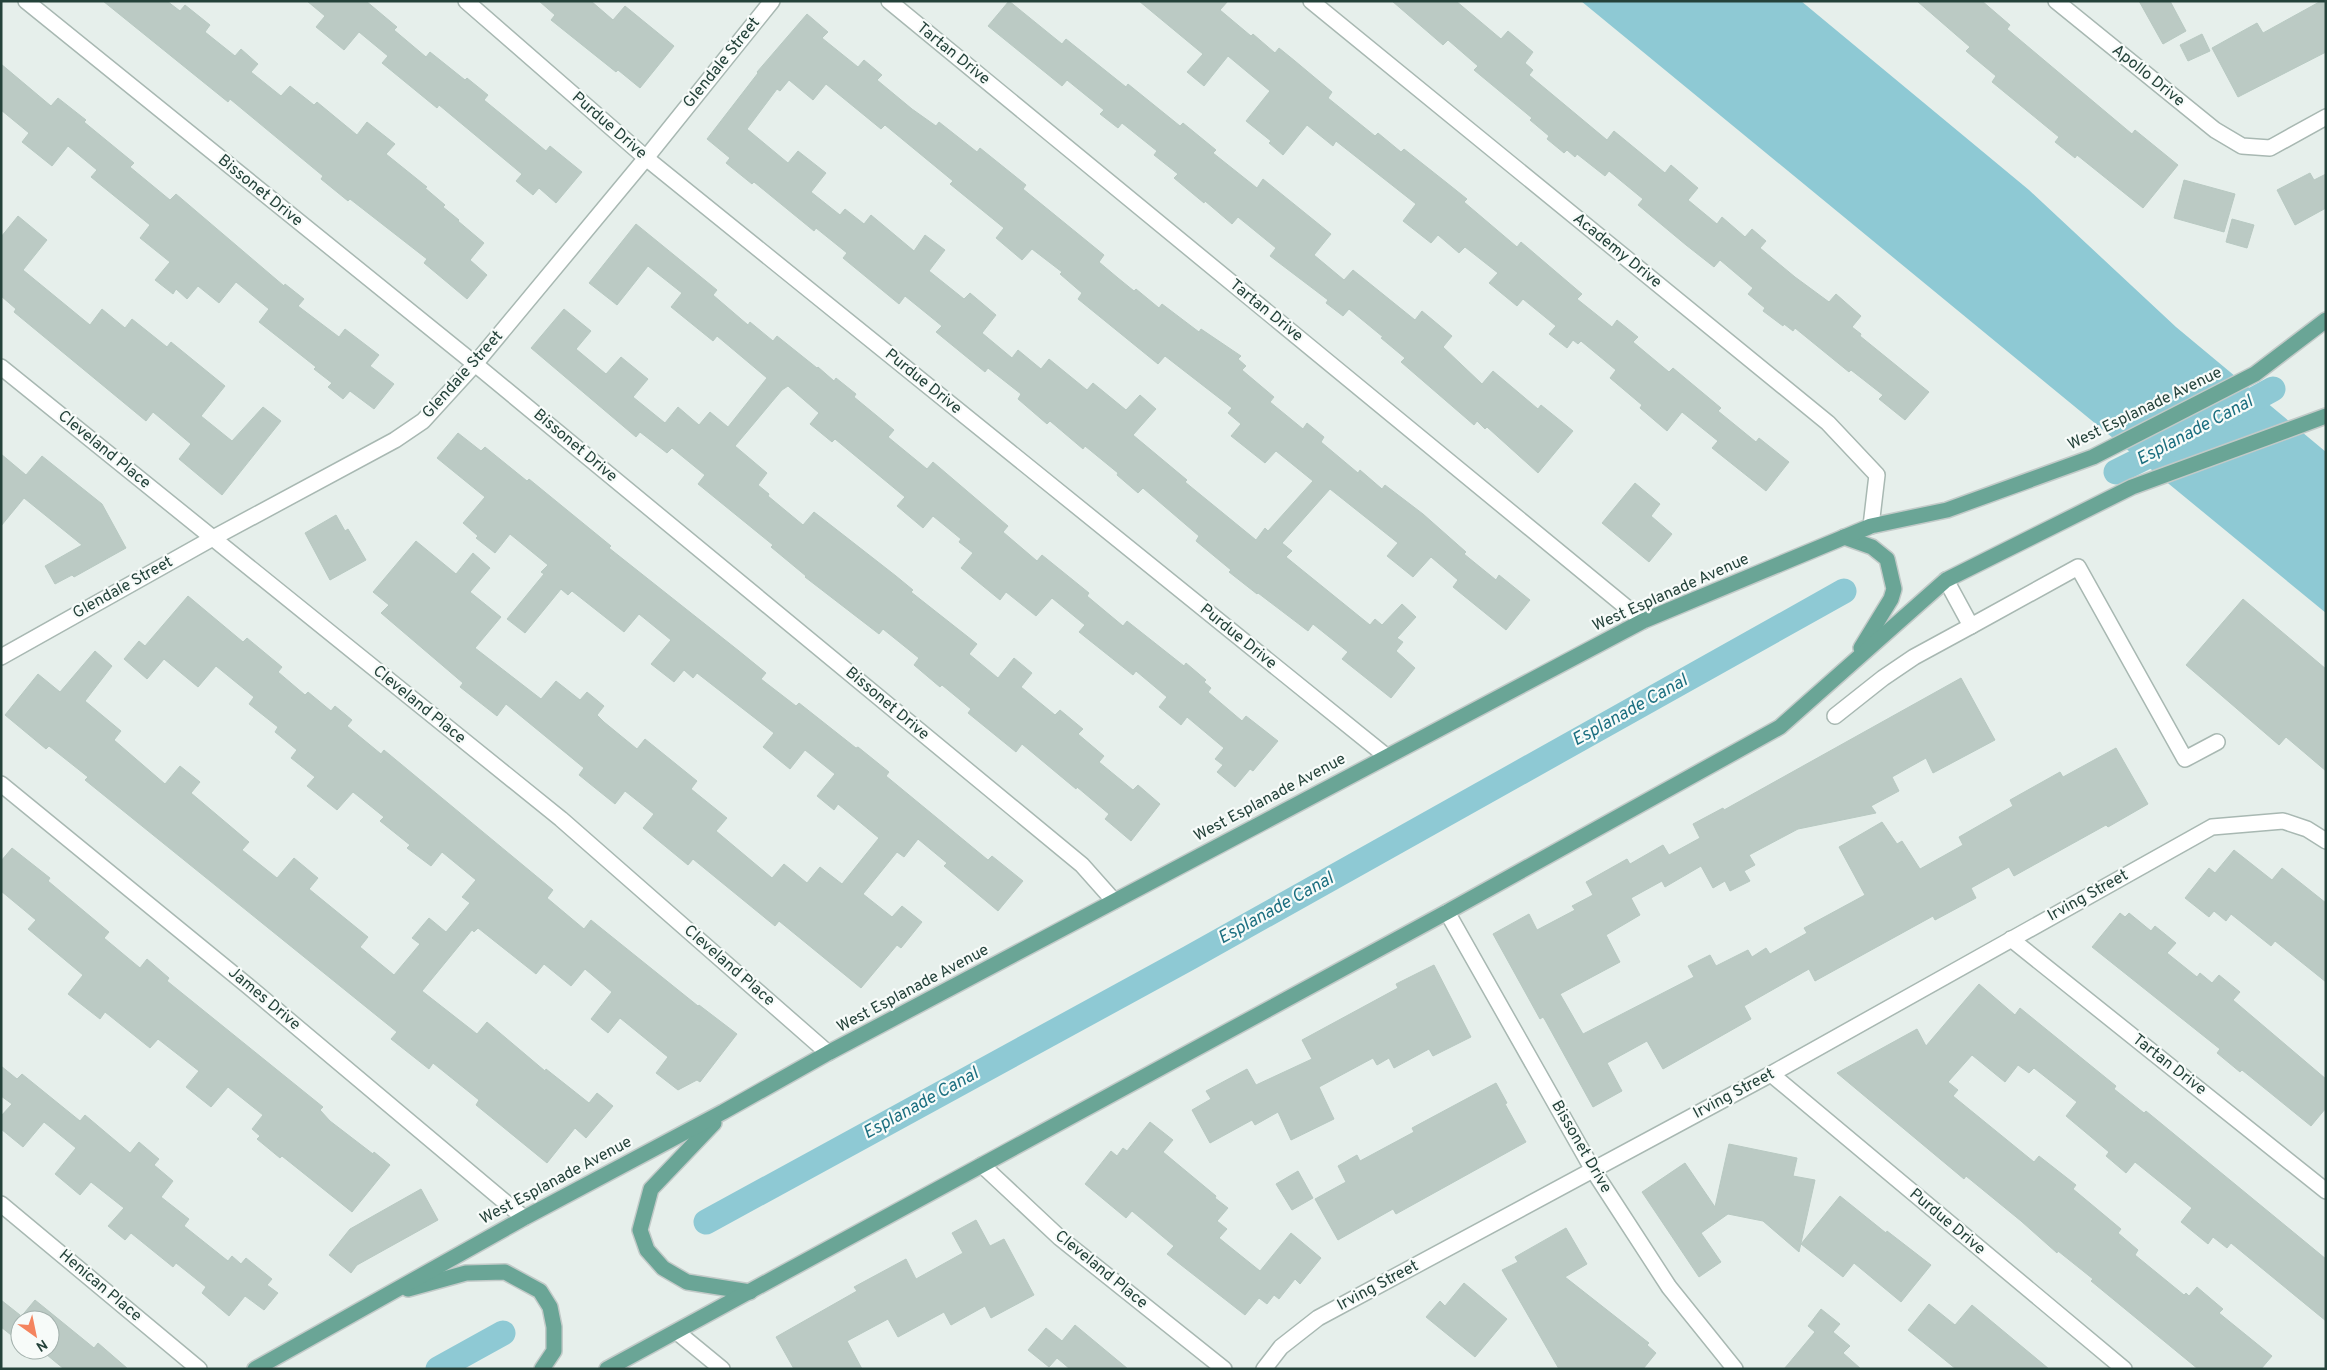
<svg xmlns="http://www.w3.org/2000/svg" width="2327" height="1370" viewBox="0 0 2327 1370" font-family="Overpass,sans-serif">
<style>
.water{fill:#8ec9d4}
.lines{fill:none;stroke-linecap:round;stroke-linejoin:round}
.canal{stroke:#8ec9d4;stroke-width:25}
.building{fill:#bbcac4;stroke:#b8c9c2;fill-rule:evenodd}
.minor-casing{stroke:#a8b8b2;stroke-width:18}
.major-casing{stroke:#c2cac8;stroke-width:18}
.minor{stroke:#fff;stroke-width:15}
.major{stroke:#6aa596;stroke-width:15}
.labels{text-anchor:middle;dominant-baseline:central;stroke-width:4.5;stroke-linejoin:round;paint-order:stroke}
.street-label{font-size:16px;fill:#24423a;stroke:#f7fbf9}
.water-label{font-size:18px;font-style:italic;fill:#1c6f80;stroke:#f7fbf9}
</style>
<rect width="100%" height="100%" fill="#e6efeb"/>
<polygon class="water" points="1581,1 1801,1 2029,190 2176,327 2326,452 2326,613"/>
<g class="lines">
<g class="canal">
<polyline points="2229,413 2273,389"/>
<polyline points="2116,472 2170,445"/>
<polyline points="706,1222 1189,958 1844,591"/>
<polyline points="438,1369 503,1333"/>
</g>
</g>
<g class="building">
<polygon points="103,1 167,1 180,11 185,5 210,25 205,32 235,56 241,49 258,64 251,72 281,96 290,86 314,105 317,102 357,135 367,122 395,144 386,154 427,187 425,188 445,205 443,207 459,220 458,221 484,243 470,260 487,275 467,299 424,263 427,259 350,199 348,201 321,179 323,176 230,99 228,102"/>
<polygon points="307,1 366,1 397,27 394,30 426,57 430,52 465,80 467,78 488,95 484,100 523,132 546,151 550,146 582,172 556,203 539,188 533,195 516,181 522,174 439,105 437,108 382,63 388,56 359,32 344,50 316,27 325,16"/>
<polygon points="539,1 591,1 613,20 625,6 674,46 640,88 618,70 616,72 551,20 555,15"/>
<polygon points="1009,1 1062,44 1066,39 1126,87 1128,84 1180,126 1183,123 1216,150 1213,153 1257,188 1263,179 1331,234 1314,255 1344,280 1353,270 1415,320 1422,311 1452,336 1443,347 1482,384 1493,371 1538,409 1541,405 1573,431 1538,473 1487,427 1485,429 1477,421 1474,425 1401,362 1405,358 1381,338 1383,337 1349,309 1343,316 1326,303 1328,300 1270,256 1276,248 1238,217 1232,224 1205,201 1204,203 1174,178 1178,174 1154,155 1157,151 1122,123 1118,128 1100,114 1104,110 1067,80 1062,86 988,26"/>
<polygon points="1139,1 1228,1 1220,10 1251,36 1253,34 1275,53 1279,48 1295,61 1332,92 1328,98 1375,136 1378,133 1401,152 1404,149 1447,183 1467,199 1464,202 1517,247 1521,242 1582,294 1577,299 1612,327 1617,320 1638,337 1633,342 1669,372 1673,368 1721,408 1718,411 1756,442 1759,438 1789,462 1766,491 1712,448 1718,441 1682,412 1667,431 1640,408 1642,405 1610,378 1616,370 1581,341 1578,344 1573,340 1567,348 1549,334 1556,326 1523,299 1517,306 1489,283 1498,273 1465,247 1459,253 1438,235 1431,243 1403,221 1416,204 1336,141 1333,146 1307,125 1283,155 1269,143 1271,141 1246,121 1270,91 1228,56 1204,86 1187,72 1203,54"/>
<polygon points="1392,1 1456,1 1501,39 1508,31 1533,52 1525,63 1533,70 1529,75 1607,140 1614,131 1665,173 1671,165 1698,188 1688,200 1717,224 1722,217 1745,237 1752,229 1766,241 1760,248 1795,277 1829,302 1836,294 1861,316 1852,327 1861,334 1860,336 1929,392 1905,420 1879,399 1883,395 1851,370 1849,372 1795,328 1793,331 1784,324 1783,326 1763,311 1765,308 1748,294 1753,288 1720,260 1714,267 1686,245 1638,205 1643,199 1609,171 1605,176 1577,154 1575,157 1567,150 1564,153 1547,139 1549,136 1530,120 1532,118 1474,70 1478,66 1448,40 1443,45"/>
<polygon points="1917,1 1982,1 2010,25 2007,29 2132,134 2135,130 2178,165 2143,208 2077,155 2075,158 2055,142 2059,137 1992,82 1996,76 1966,51 1970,47"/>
<polygon points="2139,1 2170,1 2186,31 2163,44"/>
<polygon points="2321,1 2326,1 2326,52 2238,97 2212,48 2257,23 2263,33"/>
<path d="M807,14L828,32L822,38L858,67L864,60L882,75L877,80L912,109L936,126L939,122L977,152L980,148L1026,185L1023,189L1104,255L1099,262L1118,278L1134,291L1136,289L1159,308L1162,304L1199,332L1201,329L1241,356L1238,359L1246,366L1242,370L1274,397L1270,402L1303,429L1307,423L1324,437L1321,442L1358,473L1360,470L1382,489L1385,485L1423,514L1466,552L1464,554L1496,580L1499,575L1530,600L1506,630L1453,587L1458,580L1431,557L1413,577L1387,556L1398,543L1330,489L1282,543L1292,551L1286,557L1370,625L1375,619L1382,625L1402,604L1416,617L1397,638L1403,642L1396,651L1415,668L1391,698L1342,659L1348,652L1313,624L1308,631L1258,593L1257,594L1229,572L1231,570L1196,541L1199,536L1143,488L1138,493L1117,475L1118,473L1085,446L1083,449L1050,421L1047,424L1018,399L1021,394L988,368L985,372L936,332L942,326L905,296L899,304L843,258L847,253L816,228L814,231L754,182L752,184L726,163L730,158L707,139L758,73L757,72ZM789,80L813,100L826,84L881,129L885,125L953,181L950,184L1004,228L996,238L1022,260L1032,249L1062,272L1060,274L1082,293L1078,299L1158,364L1165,356L1232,408L1228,413L1241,424L1231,436L1265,463L1276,451L1313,481L1268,531L1265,528L1256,540L1185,482L1187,480L1133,435L1156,409L1140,395L1126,410L1093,383L1087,390L1049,359L1041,369L1018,350L1012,358L982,333L996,315L970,293L964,299L929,271L945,250L925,235L914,251L871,215L864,224L845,209L840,215L811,192L826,173L798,151L788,163L747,129L777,89L780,91Z"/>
<polygon points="2202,34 2210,51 2188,61 2180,45"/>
<polygon points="1,64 51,106 58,98 86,120 84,122 134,163 130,167 170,200 176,194 284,286 285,284 304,299 298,306 339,337 345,329 379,355 370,366 394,384 374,409 350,391 343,399 328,387 332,383 314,369 316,367 259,322 269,309 236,282 219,303 198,286 187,299 176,289 173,294 155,280 170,262 140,238 150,225 91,177 97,170 68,146 52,166 22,142 29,133 1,110"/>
<polygon points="2310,173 2314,180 2326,174 2326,208 2295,225 2277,190"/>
<polygon points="2184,180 2235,194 2224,232 2174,218"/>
<polygon points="18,216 47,240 23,270 90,325 102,309 125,328 132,319 167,347 171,342 225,386 201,416 232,441 263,407 281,421 222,495 179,459 191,444 153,412 146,421 14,312 16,309 1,296 1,237"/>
<polygon points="2232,219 2254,225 2247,248 2226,242"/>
<polygon points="636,224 717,290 713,295 748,325 750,322 773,341 777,336 817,368 818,367 834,381 836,378 856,394 854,397 894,430 888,437 927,469 933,462 1008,526 1003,532 1037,561 1042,555 1089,593 1087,596 1123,626 1127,621 1184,666 1186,663 1206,680 1204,682 1211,688 1208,692 1242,721 1246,716 1278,741 1253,771 1250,769 1235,787 1217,772 1223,765 1215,759 1224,748 1187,717 1181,725 1159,707 1167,697 1136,671 1133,675 1079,632 1085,625 1052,598 1036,616 1006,592 1000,600 961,568 973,553 959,542 961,539 933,516 923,528 897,506 905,497 835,439 832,442 810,424 819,413 788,386 782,390 735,446 767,473 758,485 769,494 768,496 803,525 814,512 896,576 913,590 911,592 977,644 969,654 998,678 1014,658 1032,673 1021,687 1055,715 1060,710 1083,729 1078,734 1104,756 1099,762 1133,790 1138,785 1160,804 1131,841 1105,819 1109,814 1077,787 1076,789 1022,744 1016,752 968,713 971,709 942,685 940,687 914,665 919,658 883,629 879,634 805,577 806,576 771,547 773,545 698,484 705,475 672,448 667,453 640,432 636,437 531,348 564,309 591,331 576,349 606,374 621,357 648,379 633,397 665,423 678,407 699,425 710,412 728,427 767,378 717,336 713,341 671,307 682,293 648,266 617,305 589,283"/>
<polygon points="458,433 481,451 485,447 527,481 529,479 611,546 609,548 739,651 766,673 761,679 796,706 799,703 856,748 858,747 889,772 886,776 988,860 992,856 1023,881 998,911 944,866 947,863 918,839 904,857 897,852 863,894 892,917 902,906 922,922 901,948 897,945 861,988 779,921 775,926 693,859 688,865 643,828 654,814 625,791 615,804 579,775 584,768 506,704 497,716 460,687 463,683 381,613 389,605 373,592 416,541 456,574 473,553 490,568 470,592 501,617 475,648 541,699 556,681 580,700 587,692 604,706 597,715 604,722 637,749 645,739 697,781 691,789 727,818 716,831 772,878 784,864 807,883 820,867 842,884 879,838 838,804 834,810 817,796 835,774 805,750 790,769 763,747 774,733 697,673 693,678 684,670 674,682 651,664 671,640 639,614 624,632 572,591 568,595 561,589 525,633 507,619 544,574 541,572 548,565 510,534 495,553 476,538 478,536 463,523 485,497 437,458"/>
<polygon points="1,454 26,475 42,456 102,504 126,548 74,577 72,575 55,584 45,566 82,545 24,498 1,526"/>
<polygon points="1635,483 1660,504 1651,516 1672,534 1649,562 1602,523"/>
<polygon points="336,515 345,531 348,529 366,560 330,580 305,533"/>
<polygon points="188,596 243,642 247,638 282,667 278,672 305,695 308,692 331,711 335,706 352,720 347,726 381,754 384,750 553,890 547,898 584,929 591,920 698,1006 699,1005 737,1034 700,1082 697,1080 678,1090 656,1073 668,1057 620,1018 608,1033 591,1019 612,992 585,969 571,986 544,964 536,974 478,928 474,932 472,930 422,991 477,1034 487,1022 545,1071 546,1069 589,1103 597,1093 613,1106 586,1138 575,1128 547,1163 476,1105 479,1100 433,1063 429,1069 391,1039 397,1032 85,780 88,777 49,746 46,749 5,715 38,674 60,692 95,651 112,666 85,701 121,731 114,740 165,784 180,766 200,782 191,793 249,842 242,850 277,878 294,858 318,878 309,889 368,937 360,947 394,975 420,944 412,938 429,918 446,932 470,903 462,897 476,880 442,852 431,866 407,848 410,845 380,821 384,817 353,792 337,810 307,786 315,777 291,758 297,750 275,732 278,727 249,704 254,697 216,666 198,687 164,659 147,679 124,659 139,641 145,646"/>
<polygon points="2243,599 2326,669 2326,771 2286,737 2279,745 2186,665"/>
<polygon points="1961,678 1995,740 1933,773 1926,758 1892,777 1899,791 1871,806 1876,813 1798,829 1749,855 1755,865 1744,871 1750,881 1730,891 1725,881 1713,888 1701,866 1665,887 1662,881 1631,898 1640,915 1606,935 1620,962 1560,994 1583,1034 1694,977 1688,966 1710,955 1716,966 1748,950 1752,957 1766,948 1770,954 1807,933 1804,928 1865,895 1839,847 1882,822 1897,844 1902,841 1920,869 1963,845 1959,837 2013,806 2010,800 2060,772 2063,777 2116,748 2148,804 2108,827 2106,825 2014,876 2009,867 1971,888 1976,898 1935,920 1933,916 1815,981 1809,969 1744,1006 1751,1019 1663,1069 1647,1041 1607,1063 1622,1091 1593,1107 1545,1020 1543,1017 1540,1019 1493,934 1529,914 1537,930 1575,910 1572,906 1593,895 1586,882 1627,859 1630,864 1663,845 1669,855 1700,838 1693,824 1723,808 1724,810"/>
<polygon points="12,848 50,878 48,881 109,932 104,938 140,968 147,959 169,978 167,981 323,1107 320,1110 330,1121 373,1154 374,1152 390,1165 352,1212 282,1156 280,1158 257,1139 260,1136 252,1129 263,1115 228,1087 211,1107 186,1087 199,1071 158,1039 150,1048 105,1012 100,1019 68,994 83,975 28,929 36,920 1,891 1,861"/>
<polygon points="2234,850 2272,880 2282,868 2326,903 2326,982 2275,941 2271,946 2231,914 2226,921 2214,911 2209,917 2185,898 2209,868 2215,873"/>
<polygon points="2120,913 2125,917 2129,913 2151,931 2155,926 2176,943 2167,953 2197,977 2200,973 2212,983 2219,975 2240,992 2233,1000 2326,1079 2326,1108 2311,1126 2242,1070 2240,1072 2217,1053 2220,1049 2092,947"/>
<polygon points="1434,965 1471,1037 1433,1056 1429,1049 1394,1068 1389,1058 1377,1065 1373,1058 1319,1087 1334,1119 1291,1140 1278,1112 1255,1125 1252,1120 1210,1143 1192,1110 1211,1099 1206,1091 1247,1069 1256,1085 1312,1059 1302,1040 1398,988 1396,984"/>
<polygon points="1979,984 2015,1015 2020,1008 2116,1086 2114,1089 2144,1113 2146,1111 2326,1259 2326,1321 2231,1243 2227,1248 2213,1237 2208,1244 2181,1222 2192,1208 2135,1162 2126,1173 2106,1156 2109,1152 2066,1116 2077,1102 2034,1068 2029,1073 2018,1065 2005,1082 1972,1055 1948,1082 1958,1090 1953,1096 2034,1162 2039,1156 2076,1185 2073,1189 2121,1229 2118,1233 2138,1250 2135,1255 2184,1295 2186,1293 2189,1296 2197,1287 2223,1309 2219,1313 2272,1356 2261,1369 2198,1369 2091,1281 2093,1279 2058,1251 2057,1253 2021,1221 1966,1176 1964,1179 1837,1073 1917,1029 1926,1046"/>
<polygon points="1,1066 17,1079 22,1074 80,1121 85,1115 130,1153 139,1142 159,1159 154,1165 173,1181 161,1197 189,1219 184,1226 228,1261 232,1256 241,1264 246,1258 272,1279 267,1285 278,1293 264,1310 245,1296 229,1316 202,1293 206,1287 176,1263 173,1267 131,1233 125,1240 108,1226 124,1208 91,1182 80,1195 55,1174 76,1148 44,1122 23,1147 1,1129 1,1116 12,1104 1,1096"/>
<polygon points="1496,1083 1507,1103 1505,1104 1526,1142 1396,1214 1393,1209 1338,1240 1315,1199 1346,1182 1338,1166 1357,1155 1360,1161 1414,1132 1412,1128"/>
<polygon points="1150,1122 1173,1140 1163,1152 1216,1196 1215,1198 1228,1208 1217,1221 1227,1229 1219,1238 1260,1271 1291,1233 1321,1258 1300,1284 1295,1279 1279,1299 1274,1295 1267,1304 1259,1298 1245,1315 1167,1254 1174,1246 1132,1211 1126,1218 1085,1184 1111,1151 1117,1156 1123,1148 1127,1151"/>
<polygon points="1729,1144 1797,1158 1793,1176 1815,1180 1799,1252 1763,1221 1728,1214 1701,1233 1721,1262 1699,1277 1642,1192 1685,1163 1715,1207"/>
<polygon points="1298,1171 1313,1198 1292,1210 1276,1184"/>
<polygon points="421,1189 438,1220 357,1265 351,1273 329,1255 350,1229"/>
<polygon points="1840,1196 1886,1233 1887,1231 1931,1265 1901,1302 1854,1263 1843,1277 1801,1244"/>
<polygon points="976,1220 990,1246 1004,1239 1034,1295 991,1318 985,1306 951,1325 944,1312 898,1337 888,1319 847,1341 862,1369 794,1369 776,1337 857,1291 854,1287 906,1259 916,1279 963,1253 952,1233"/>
<polygon points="1566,1228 1587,1264 1565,1277 1649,1343 1647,1345 1656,1353 1643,1369 1559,1369 1502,1270 1518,1262 1515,1257"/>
<polygon points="1464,1283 1507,1319 1475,1357 1426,1317 1440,1301 1445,1306"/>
<polygon points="1,1300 20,1315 20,1318 35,1300 94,1348 98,1343 128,1369 64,1369 41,1350 50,1350 50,1320 20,1320 20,1342 1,1327"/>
<polygon points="1929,1304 1955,1325 1972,1305 2049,1369 1956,1369 1908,1330"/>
<polygon points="1821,1309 1840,1324 1833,1332 1850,1346 1843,1353 1861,1369 1784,1369 1815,1332 1808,1326"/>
<polygon points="1075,1325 1128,1369 1070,1369 1057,1358 1049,1367 1028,1350 1046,1328 1062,1341"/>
</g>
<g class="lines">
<defs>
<g id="minor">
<polyline points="26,1 475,364 1082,865 1114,901"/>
<polyline points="466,1 646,158 1386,756"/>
<polyline points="889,1 1643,621"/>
<polyline points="1311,1 1828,423 1877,475 1871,526"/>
<polyline points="2056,1 2215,130 2242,146 2270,148 2326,117"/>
<polyline points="1,367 561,819 828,1053"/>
<polyline points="1946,580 1971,626 2078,567 2185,759 2217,742"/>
<polyline points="1,657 213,538 395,440 423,421 475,364 646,158 772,1"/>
<polyline points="1835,716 1883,678 1914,657 1971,626"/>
<polyline points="1,784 248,986 524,1218"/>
<polyline points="1447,912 1593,1170 1669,1287 1735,1369"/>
<polyline points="2011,939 2326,1191"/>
<polyline points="1771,1074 2124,1369"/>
<polyline points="982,1165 1060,1238 1224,1369"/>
<polyline points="1,1204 199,1369"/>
<polyline points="677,1332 722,1369"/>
<polyline points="1264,1369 1281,1347 1318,1318 1771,1074 2212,827 2283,821 2307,829 2326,841"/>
</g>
<g id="major">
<polyline points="1844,537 1872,547 1887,559 1894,589 1891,599 1861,648"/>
<polyline points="714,1123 651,1189 640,1230 647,1250 663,1268 687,1282 750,1292"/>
<polyline points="408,1289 466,1273 505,1272 540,1291 550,1307 554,1327 554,1351 542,1369"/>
<polyline points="255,1369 524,1218 723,1112 828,1053 1643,621 1871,526 1947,510 2093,457 2255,374 2326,320"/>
<polyline points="607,1369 1447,912 1780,727 1946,580 2132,487 2326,416"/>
</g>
</defs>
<use href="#minor" class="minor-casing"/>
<use href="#major" class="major-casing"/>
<use href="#minor" class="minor"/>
<use href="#major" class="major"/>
</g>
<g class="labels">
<g class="street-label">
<text transform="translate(953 54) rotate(39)">Tartan Drive</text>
<text transform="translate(722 63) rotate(-51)">Glendale Street</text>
<text transform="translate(2148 76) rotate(39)">Apollo Drive</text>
<text transform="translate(609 126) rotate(41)">Purdue Drive</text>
<text transform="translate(260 191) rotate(39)">Bissonet Drive</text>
<text transform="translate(1617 251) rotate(39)">Academy Drive</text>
<text transform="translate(1266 311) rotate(39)">Tartan Drive</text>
<text transform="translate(463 375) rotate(-48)">Glendale Street</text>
<text transform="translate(923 382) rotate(39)">Purdue Drive</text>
<text transform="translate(2145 409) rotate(-26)">West Esplanade Avenue</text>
<text transform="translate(575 446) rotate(40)">Bissonet Drive</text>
<text transform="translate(104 450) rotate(39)">Cleveland Place</text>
<text transform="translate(123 588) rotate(-29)">Glendale Street</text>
<text transform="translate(1671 593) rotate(-24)">West Esplanade Avenue</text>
<text transform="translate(1238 637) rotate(39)">Purdue Drive</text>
<text transform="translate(887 704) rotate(40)">Bissonet Drive</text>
<text transform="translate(419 705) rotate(39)">Cleveland Place</text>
<text transform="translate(1270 798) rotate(-28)">West Esplanade Avenue</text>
<text transform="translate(2088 896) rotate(-29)">Irving Street</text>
<text transform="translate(729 966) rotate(41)">Cleveland Place</text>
<text transform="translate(913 989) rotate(-28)">West Esplanade Avenue</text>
<text transform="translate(264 999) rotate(40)">James Drive</text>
<text transform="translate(2169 1065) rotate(38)">Tartan Drive</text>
<text transform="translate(1734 1094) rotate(-28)">Irving Street</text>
<text transform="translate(1581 1147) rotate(60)">Bissonet Drive</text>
<text transform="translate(556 1181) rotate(-28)">West Esplanade Avenue</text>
<text transform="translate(1947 1222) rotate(40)">Purdue Drive</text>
<text transform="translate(1101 1270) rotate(39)">Cleveland Place</text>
<text transform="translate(100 1286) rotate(40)">Henican Place</text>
<text transform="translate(1378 1286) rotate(-28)">Irving Street</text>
</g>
<g class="water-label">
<text transform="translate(2195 431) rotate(-28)">Esplanade Canal</text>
<text transform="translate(1630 711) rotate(-29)">Esplanade Canal</text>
<text transform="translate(1276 909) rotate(-29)">Esplanade Canal</text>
<text transform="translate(921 1104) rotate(-29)">Esplanade Canal</text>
</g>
</g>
<rect width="2327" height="1370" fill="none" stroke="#24423a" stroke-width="5"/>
<g transform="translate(35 1335) rotate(147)"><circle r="24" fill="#f7fbf9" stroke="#a3b1ad"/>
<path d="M0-4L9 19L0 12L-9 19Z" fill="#f4845f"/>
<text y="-8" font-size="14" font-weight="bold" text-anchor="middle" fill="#24423a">N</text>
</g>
</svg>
